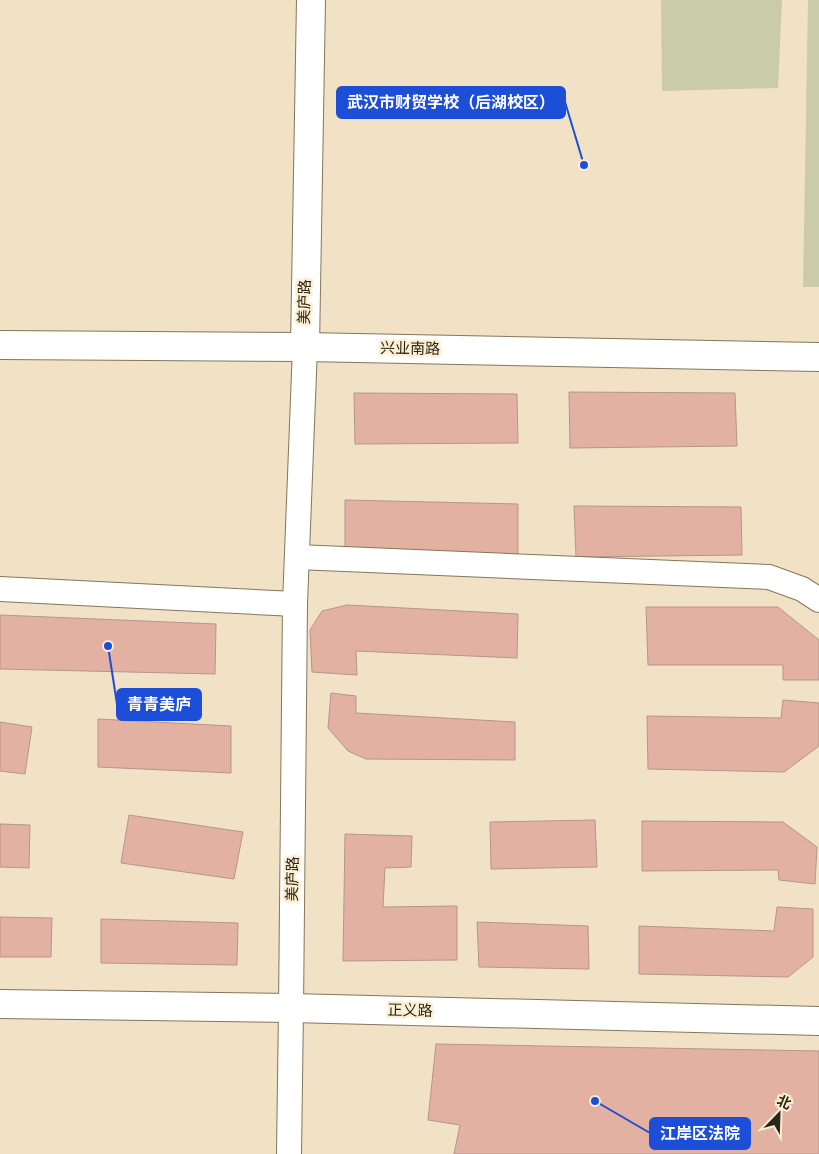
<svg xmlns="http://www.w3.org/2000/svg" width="819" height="1154" viewBox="0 0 819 1154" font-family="'Sofia Sans Condensed','Noto Sans SC',sans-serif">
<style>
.green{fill:#c9cca6}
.building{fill:#e3b1a1;stroke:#b5958b}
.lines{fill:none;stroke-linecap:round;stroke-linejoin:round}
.minor-casing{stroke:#84765c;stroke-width:26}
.tertiary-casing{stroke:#84765c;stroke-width:30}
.minor{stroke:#fff;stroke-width:24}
.tertiary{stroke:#fff;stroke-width:28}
.labels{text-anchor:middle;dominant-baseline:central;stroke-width:5;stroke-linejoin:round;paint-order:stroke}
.street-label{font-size:15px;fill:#2a251a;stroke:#feefd3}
.leader{fill:none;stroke:#1d4ed8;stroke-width:2}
.callout-dot{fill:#1d4ed8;stroke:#feefd3;stroke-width:2}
.callout{fill:#1d4ed8;stroke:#1d4ed8;stroke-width:2}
.callout-label{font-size:16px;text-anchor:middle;font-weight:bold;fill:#fff}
</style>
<rect width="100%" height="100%" fill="#f1e2c6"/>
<g class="green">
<polygon points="661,0 782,0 778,88 662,91"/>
<polygon points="808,0 819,0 819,287 803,287"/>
</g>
<g class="building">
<polygon points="569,392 735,393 737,446 570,448"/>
<polygon points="354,393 517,394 518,443 355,444"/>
<polygon points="345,500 518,504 518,557 345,555"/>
<polygon points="574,506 741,507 742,555 576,557"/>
<polygon points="347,605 518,614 517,658 356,651 357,675 312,672 310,630 322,611"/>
<polygon points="646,607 778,607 819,640 819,680 783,680 783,665 648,665"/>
<polygon points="0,615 216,624 215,674 0,669"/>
<polygon points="331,693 356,696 356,713 515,722 515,760 366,759 348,751 328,728"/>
<polygon points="783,700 819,703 819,746 784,772 648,769 647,716 781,718"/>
<polygon points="98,719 231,726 231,773 98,767"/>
<polygon points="0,722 32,727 25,774 0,771"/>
<polygon points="129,815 243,832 234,879 121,863"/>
<polygon points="595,820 597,867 491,869 490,822"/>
<polygon points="642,821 783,822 817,847 815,884 779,880 778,870 642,871"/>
<polygon points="0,824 30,825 29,868 0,867"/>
<polygon points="345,834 412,836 411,867 385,868 383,907 457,906 457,960 343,961"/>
<polygon points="777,907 813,909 813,957 788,977 639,974 639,926 774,931"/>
<polygon points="0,917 52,918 51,957 0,957"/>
<polygon points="101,919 238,923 237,965 101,963"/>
<polygon points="477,922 588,926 589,969 479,967"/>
<polygon points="436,1044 819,1051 819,1154 454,1154 460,1125 428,1120"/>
</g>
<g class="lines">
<defs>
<g id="minor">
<polyline points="297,557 769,577 802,589 819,600"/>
<polyline points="0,589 295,604"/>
<polyline points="289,1154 291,1008 295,604 305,347"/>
</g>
<g id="tertiary">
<polyline points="0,345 305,347 819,357"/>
<polyline points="305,347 311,0"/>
<polyline points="0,1004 291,1008 819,1021"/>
</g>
</defs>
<use href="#minor" class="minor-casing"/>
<use href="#tertiary" class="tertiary-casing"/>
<use href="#minor" class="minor"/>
<use href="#tertiary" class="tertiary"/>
</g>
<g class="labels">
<g class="street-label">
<text transform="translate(305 302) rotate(-89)">美庐路</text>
<text transform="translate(410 349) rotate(1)">兴业南路</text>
<text transform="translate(293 879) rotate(-89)">美庐路</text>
<text transform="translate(410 1011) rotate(1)">正义路</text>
</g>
</g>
<path class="leader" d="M584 165L565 102M108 646L117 704M595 1101L650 1133"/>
<g class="callout-dot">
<circle cx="584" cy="165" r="5"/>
<circle cx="108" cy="646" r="5"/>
<circle cx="595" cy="1101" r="5"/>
</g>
<g class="callout">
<rect x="337" y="87" width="228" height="31" rx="5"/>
<rect x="117" y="689" width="84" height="31" rx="5"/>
<rect x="650" y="1118" width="100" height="31" rx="5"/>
</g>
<g class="callout-label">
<text x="451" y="108">武汉市财贸学校（后湖校区）</text>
<text x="159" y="710">青青美庐</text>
<text x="700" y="1139">江岸区法院</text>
</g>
<g transform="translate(779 1114) rotate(23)" stroke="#feefd3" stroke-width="4" paint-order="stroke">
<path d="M0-4L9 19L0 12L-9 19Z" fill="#2a251a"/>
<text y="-8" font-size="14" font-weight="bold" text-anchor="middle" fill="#2a251a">北</text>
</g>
</svg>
